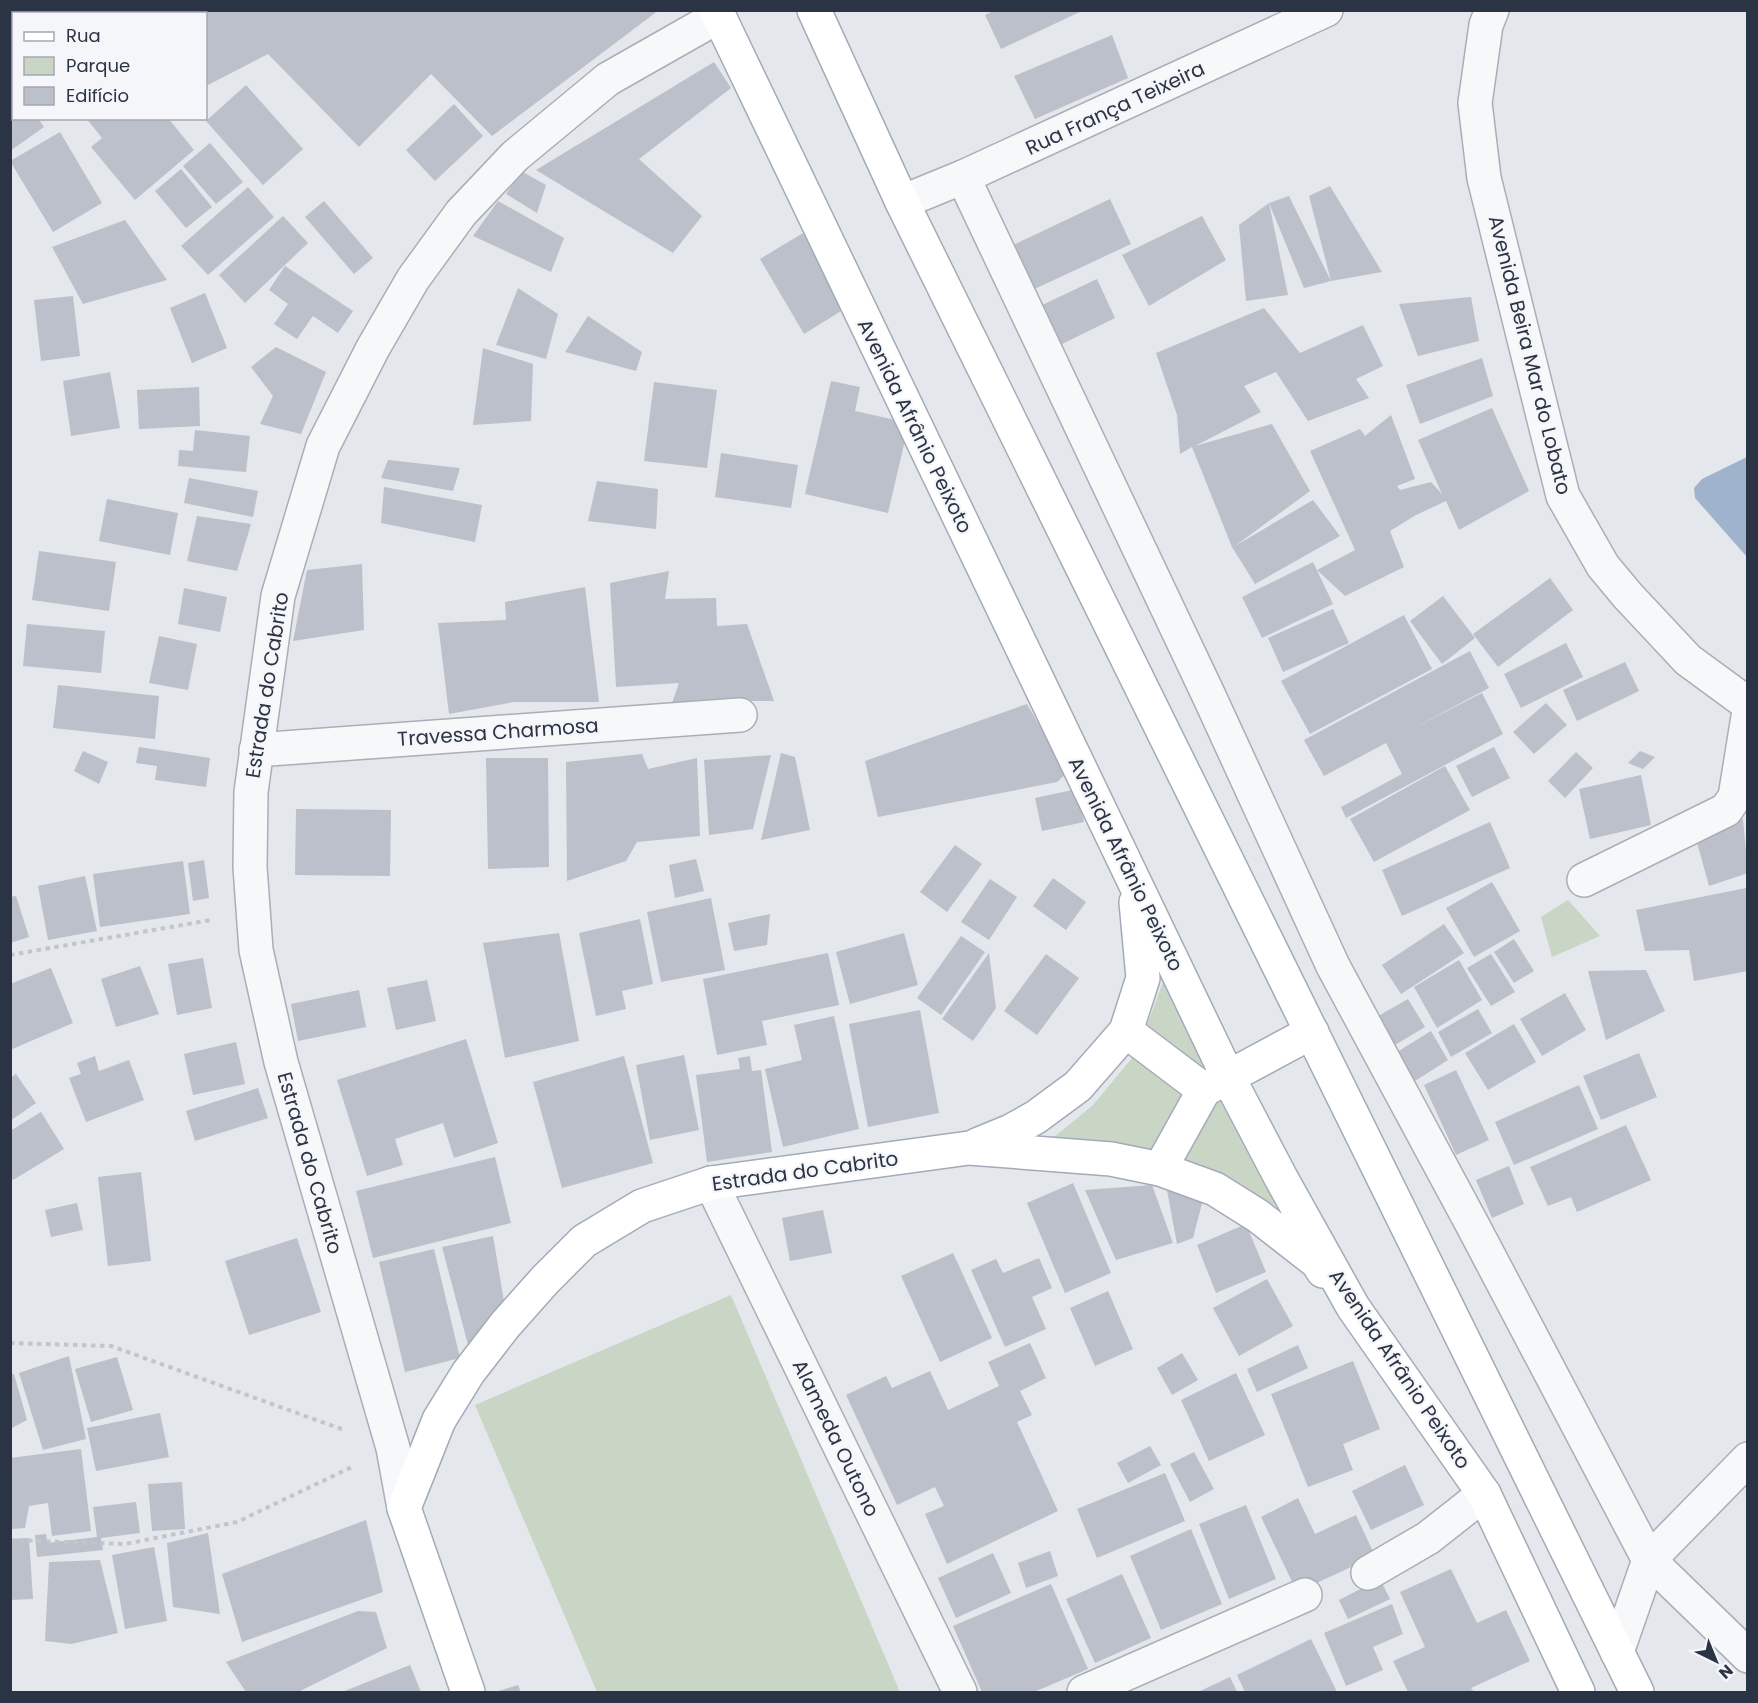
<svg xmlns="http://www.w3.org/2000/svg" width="1758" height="1703" viewBox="0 0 1758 1703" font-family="Poppins,sans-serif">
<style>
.green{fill:#c9d6c5}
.water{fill:#9fb4cc}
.building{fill:#bbc0ca}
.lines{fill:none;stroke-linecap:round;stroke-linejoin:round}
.minor-casing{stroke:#a9aeb7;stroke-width:36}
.major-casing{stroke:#a3abb8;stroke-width:36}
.path{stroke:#c2c5cb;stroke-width:4;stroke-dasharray:4.5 4.5;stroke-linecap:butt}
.minor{stroke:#f7f8fa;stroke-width:33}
.major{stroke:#fff;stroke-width:33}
.labels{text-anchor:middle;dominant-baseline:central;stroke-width:4.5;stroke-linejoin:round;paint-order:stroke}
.street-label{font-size:20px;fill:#2b3445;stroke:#f4f6f9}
</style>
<rect width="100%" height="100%" fill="#e4e7ec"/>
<g class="green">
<polygon points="1568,900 1600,936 1552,957 1541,917"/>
<polygon points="1163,982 1286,1210 1163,1154 1077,1139 1047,1143 1093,1105 1137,1052"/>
<polygon points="731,1295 900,1692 597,1692 475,1405"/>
</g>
<polygon class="water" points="1747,457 1747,557 1695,498 1694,488 1702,479"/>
<g class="building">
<polygon points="27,10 45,10 49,14 24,14"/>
<polygon points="111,10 659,10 492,136 431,74 359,147 268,54 206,86 206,14 114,14"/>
<polygon points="995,10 1084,10 1001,49 985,15"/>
<polygon points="1112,35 1128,78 1035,119 1014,76"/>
<polygon points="714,62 731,88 639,159 702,216 673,253 536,170"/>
<polygon points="14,84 14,118 38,118 44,127 10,151 10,86"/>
<polygon points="246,85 303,149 263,185 206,121"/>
<polygon points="454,104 483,136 435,181 406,150"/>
<polygon points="86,118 168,118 194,150 135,200 91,147 102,138"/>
<polygon points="60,132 102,203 53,232 10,161"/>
<polygon points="210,143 243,182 216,204 183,166"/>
<polygon points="181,169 212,207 186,228 155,191"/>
<polygon points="521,171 546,185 537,213 506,194"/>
<polygon points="1330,186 1382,272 1331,281 1309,196"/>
<polygon points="248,187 274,217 208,275 181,246"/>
<polygon points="1289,196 1331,281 1304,288 1269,203"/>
<polygon points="1110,199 1131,244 1026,293 1005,249"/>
<polygon points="324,201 373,258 354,274 305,217"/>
<polygon points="498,201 564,238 551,272 473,236"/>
<polygon points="1269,203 1288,295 1246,301 1239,225"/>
<polygon points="283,216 308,243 245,303 219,275"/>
<polygon points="1202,216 1226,260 1149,306 1122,255"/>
<polygon points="125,220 167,280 83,304 52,247"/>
<polygon points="803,233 846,308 804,334 760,259"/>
<polygon points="285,266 353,311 338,333 313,316 297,339 274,324 288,304 269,290"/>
<polygon points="1097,279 1115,318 1056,347 1038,307"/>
<polygon points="518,288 558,314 546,359 496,345"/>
<polygon points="205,293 227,348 192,363 170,308"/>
<polygon points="73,296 80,356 41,361 34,300"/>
<polygon points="1471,297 1479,341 1418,356 1399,304"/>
<polygon points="1264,308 1300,353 1363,325 1383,366 1356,379 1369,398 1308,421 1276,372 1244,386 1261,412 1195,446 1272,424 1310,491 1235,546 1313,500 1340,536 1255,584 1232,547 1192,447 1180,454 1177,415 1156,353"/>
<polygon points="588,316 642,352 636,371 565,352"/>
<polygon points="276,347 326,372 301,434 260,424 273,396 251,367"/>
<polygon points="483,348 533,364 531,421 473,425"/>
<polygon points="1482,358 1493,396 1420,424 1406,385"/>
<polygon points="110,372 120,428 71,436 63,381"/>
<polygon points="831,381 860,387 855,411 909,423 888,513 805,494"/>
<polygon points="654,382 717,390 707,468 644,461"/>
<polygon points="199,387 200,426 139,429 137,390"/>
<polygon points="1492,408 1529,491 1459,530 1446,501 1416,515 1390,531 1404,567 1345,596 1317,570 1355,550 1310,451 1360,429 1365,436 1391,415 1415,479 1397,486 1400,490 1431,482 1442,494 1418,440"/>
<polygon points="195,430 250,436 246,472 178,466 179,450 193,451"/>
<polygon points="721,453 798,465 791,508 715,497"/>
<polygon points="388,460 460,468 453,491 381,478"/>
<polygon points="189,478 258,491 253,517 184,503"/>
<polygon points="597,481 658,489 656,529 588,521"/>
<polygon points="384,487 482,505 475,542 381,523"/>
<polygon points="107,499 178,513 170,555 99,541"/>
<polygon points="197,516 251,524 237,571 187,561"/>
<polygon points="39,551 116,562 109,611 32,600"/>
<polygon points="1313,562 1333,604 1262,638 1242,597"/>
<polygon points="362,564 364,630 293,641 307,570"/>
<polygon points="669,571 665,599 716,598 717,626 747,624 774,701 728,701 671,706 679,683 616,687 610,583"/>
<polygon points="1550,578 1573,610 1498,667 1473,634"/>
<polygon points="585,587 599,702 514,702 449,714 438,623 506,620 505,602"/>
<polygon points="184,588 227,597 220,632 178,624"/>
<polygon points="1443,596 1475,638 1442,664 1410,621"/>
<polygon points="1333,609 1349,643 1283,672 1268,638"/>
<polygon points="1404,615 1432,669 1310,734 1281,681"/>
<polygon points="27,624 105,631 101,673 23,666"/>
<polygon points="159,636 197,644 188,690 149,683"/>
<polygon points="1566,643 1583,677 1521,708 1504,674"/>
<polygon points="1470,651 1489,688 1410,730 1482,693 1503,734 1346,818 1341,807 1402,774 1386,743 1324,776 1304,740"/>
<polygon points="1625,662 1639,691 1577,721 1563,690"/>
<polygon points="58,685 159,696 155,739 53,728"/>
<polygon points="1546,703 1567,725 1534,754 1513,732"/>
<polygon points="1027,704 1067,773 1057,782 878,817 865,761"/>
<polygon points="139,747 210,758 206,787 155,780 157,766 136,763"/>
<polygon points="1494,747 1510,778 1472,797 1456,766"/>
<polygon points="83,751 108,762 99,784 74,771"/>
<polygon points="1640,751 1655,757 1643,769 1628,763"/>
<polygon points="1576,752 1593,768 1565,798 1548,781"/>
<polygon points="781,753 795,757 810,830 761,840"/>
<polygon points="642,754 648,769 697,758 700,836 637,842 626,861 567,881 566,762"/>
<polygon points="771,755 753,829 709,835 704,760"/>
<polygon points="486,758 548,758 549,867 488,869"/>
<polygon points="1445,766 1470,810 1374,862 1350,819"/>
<polygon points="1641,775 1651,825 1590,839 1579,789"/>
<polygon points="1077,789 1084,822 1042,831 1035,798"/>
<polygon points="296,809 391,810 390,876 295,875"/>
<polygon points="1743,819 1748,873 1709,886 1695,835"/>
<polygon points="1490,822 1510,868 1402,916 1382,870"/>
<polygon points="955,845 982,864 947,912 920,892"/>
<polygon points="696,859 704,891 675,898 669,865"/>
<polygon points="204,860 209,898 193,901 188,863"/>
<polygon points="183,861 190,914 100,927 93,874"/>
<polygon points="85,876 97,931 48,940 38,886"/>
<polygon points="1053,878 1086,902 1066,930 1033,906"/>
<polygon points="990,879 1017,897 989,940 961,922"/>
<polygon points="1492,882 1520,931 1474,957 1446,908"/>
<polygon points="1746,888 1748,971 1694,981 1689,950 1645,951 1636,910"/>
<polygon points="16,896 29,937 10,943 10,897"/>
<polygon points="711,898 725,970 661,982 647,912"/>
<polygon points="770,914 767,945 734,951 728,923"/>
<polygon points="640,919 653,984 622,991 626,1009 596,1016 579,933"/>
<polygon points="1444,924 1464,953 1401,994 1382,965"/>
<polygon points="559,933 579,1041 505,1058 483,943"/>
<polygon points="904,933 918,985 850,1004 836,952"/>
<polygon points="961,936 985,952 941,1015 917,998"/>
<polygon points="1514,939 1534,971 1514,983 1494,952"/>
<polygon points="828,953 839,1005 762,1021 767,1045 717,1055 703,979"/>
<polygon points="989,953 996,1008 973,1041 942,1019"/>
<polygon points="1046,954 1079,978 1037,1035 1004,1011"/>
<polygon points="1491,954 1515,992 1491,1006 1467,968"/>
<polygon points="203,958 212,1008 177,1015 168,964"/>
<polygon points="1459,960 1482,1000 1437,1028 1414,987"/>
<polygon points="140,966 159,1014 116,1027 101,979"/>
<polygon points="51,968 73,1023 10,1050 10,984"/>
<polygon points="1646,970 1665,1011 1606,1040 1588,971"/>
<polygon points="427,980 436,1021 396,1030 387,988"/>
<polygon points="359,990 366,1027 298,1041 291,1004"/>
<polygon points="1565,993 1586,1030 1542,1056 1520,1019"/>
<polygon points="1408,999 1425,1027 1390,1048 1373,1019"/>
<polygon points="1478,1009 1492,1033 1451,1057 1438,1032"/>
<polygon points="920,1010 939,1113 868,1127 849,1024"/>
<polygon points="834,1016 859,1129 783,1147 765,1069 802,1060 794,1025"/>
<polygon points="1514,1024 1536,1062 1488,1090 1465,1053"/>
<polygon points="1431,1031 1448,1060 1407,1086 1389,1057"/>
<polygon points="466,1039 498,1143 454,1158 443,1123 395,1139 403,1165 367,1176 337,1080"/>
<polygon points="236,1042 245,1084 193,1095 184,1054"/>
<polygon points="1639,1053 1657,1097 1601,1120 1583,1076"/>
<polygon points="684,1055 699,1130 650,1140 636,1065"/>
<polygon points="95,1056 99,1071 129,1060 144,1100 86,1122 69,1078 81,1074 77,1063"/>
<polygon points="624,1056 653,1163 562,1188 533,1082"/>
<polygon points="750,1056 752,1071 761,1070 772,1152 707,1162 696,1075 740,1069 738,1058"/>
<polygon points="1456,1070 1489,1140 1456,1155 1424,1085"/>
<polygon points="16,1074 36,1103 10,1121 10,1078"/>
<polygon points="1579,1085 1598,1129 1514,1165 1495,1122"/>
<polygon points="258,1088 268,1118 195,1141 186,1111"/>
<polygon points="41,1112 64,1149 13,1180 10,1176 10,1131"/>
<polygon points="1626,1125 1651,1180 1577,1212 1571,1197 1548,1206 1530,1167"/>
<polygon points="495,1157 511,1223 373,1258 356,1191"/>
<polygon points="1509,1166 1524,1204 1492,1218 1476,1180"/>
<polygon points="141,1172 151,1261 108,1266 98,1177"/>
<polygon points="1073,1183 1111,1273 1065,1293 1027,1203"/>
<polygon points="1152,1185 1173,1243 1116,1260 1085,1190"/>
<polygon points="1166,1185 1204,1196 1193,1238 1177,1244"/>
<polygon points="77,1203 83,1230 51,1237 45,1210"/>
<polygon points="823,1210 832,1253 790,1261 782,1218"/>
<polygon points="1246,1224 1266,1272 1216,1293 1197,1245"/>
<polygon points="493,1236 504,1301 471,1356 442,1247"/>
<polygon points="297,1238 321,1312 249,1335 225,1261"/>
<polygon points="434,1249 460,1358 405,1372 379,1262"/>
<polygon points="953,1253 992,1338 940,1362 901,1276"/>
<polygon points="1039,1258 1052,1288 1032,1297 1046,1329 1005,1347 971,1270 996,1259 1003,1273"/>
<polygon points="1267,1279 1293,1326 1239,1356 1213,1308"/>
<polygon points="1108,1291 1133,1349 1095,1366 1070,1308"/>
<polygon points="1030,1343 1046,1378 1020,1391 1032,1415 1017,1422 1058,1511 947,1564 925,1514 944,1506 935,1487 897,1505 846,1395 886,1376 892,1388 930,1371 948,1410 999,1386 988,1362"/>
<polygon points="1298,1345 1308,1368 1257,1392 1247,1369"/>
<polygon points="1182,1353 1198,1380 1172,1395 1157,1368"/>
<polygon points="69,1356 86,1439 43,1450 19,1373"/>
<polygon points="117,1357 133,1410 91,1422 75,1369"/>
<polygon points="1353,1361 1380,1429 1343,1444 1353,1470 1308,1487 1271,1394"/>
<polygon points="1236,1373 1265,1435 1209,1461 1181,1400"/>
<polygon points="14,1374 27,1420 10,1429 10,1375"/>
<polygon points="160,1413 169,1457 96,1471 87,1428"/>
<polygon points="1150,1446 1161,1465 1128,1483 1117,1463"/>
<polygon points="81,1449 91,1531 52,1536 48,1503 29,1506 25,1528 12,1529 10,1458"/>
<polygon points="1194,1452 1214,1489 1190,1502 1170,1464"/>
<polygon points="1405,1465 1424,1505 1371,1530 1352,1491"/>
<polygon points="1165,1473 1185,1521 1097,1558 1077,1509"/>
<polygon points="182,1482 185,1529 152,1531 148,1484"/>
<polygon points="1298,1498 1315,1534 1356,1515 1375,1556 1297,1592 1261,1517"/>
<polygon points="136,1502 140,1533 101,1538 103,1550 37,1557 35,1535 46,1534 47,1543 97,1537 93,1507"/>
<polygon points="1246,1505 1276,1579 1229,1599 1199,1524"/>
<polygon points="366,1520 383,1592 242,1642 222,1574"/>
<polygon points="1191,1529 1222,1604 1161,1630 1130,1556"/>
<polygon points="208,1533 220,1614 173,1607 167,1543"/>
<polygon points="29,1538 33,1599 10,1600 10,1539"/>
<polygon points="154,1547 167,1621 125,1629 112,1555"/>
<polygon points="1050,1551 1058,1576 1026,1588 1018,1563"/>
<polygon points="993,1553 1011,1593 956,1618 938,1578"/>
<polygon points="100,1560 118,1633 71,1644 45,1641 49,1562"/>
<polygon points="1451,1569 1477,1623 1506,1610 1530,1661 1471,1688 1474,1692 1408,1692 1393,1661 1425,1647 1400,1592"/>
<polygon points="1122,1574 1151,1638 1095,1663 1066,1599"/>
<polygon points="1380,1579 1390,1599 1348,1619 1339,1600"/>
<polygon points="1051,1584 1088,1669 1034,1692 982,1692 953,1626"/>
<polygon points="1392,1604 1403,1634 1373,1647 1383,1670 1346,1686 1324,1633"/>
<polygon points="358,1611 376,1612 387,1648 298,1692 246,1692 226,1662"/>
<polygon points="1311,1639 1337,1692 1245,1692 1237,1675"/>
<polygon points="410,1665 421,1692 342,1692"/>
<polygon points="1230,1677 1237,1692 1198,1692"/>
<polygon points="518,1685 521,1692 498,1692 498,1691"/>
</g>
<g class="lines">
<defs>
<g id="minor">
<polyline points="1492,10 1486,25 1475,103 1484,178 1563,496 1603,566 1628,596 1688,660 1748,704"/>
<polyline points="963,177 1209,696 1333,966 1472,1224 1649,1560 1748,1656"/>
<polyline points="902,202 963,177 1326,10"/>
<polyline points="256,750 740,715"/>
<polyline points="1584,880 1726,810 1735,797 1748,717"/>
<polyline points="711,1183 960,1692"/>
<polyline points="404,1508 393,1448 281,1062 256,950 250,867 251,792 278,596 323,446 373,348 413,279 461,213 515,156 608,79 719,16"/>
<polyline points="1368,1573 1428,1538 1484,1494"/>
<polyline points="1617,1652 1649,1560 1748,1459"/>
<polyline points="1084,1692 1305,1595"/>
</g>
<g id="major">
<polyline points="716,10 1228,1077 1281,1178 1353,1307 1484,1494 1578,1692"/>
<polyline points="814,10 902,202 1637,1692"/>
<polyline points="1126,1031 1204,1090"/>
<polyline points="977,1145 1011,1131 1036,1117 1078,1086 1126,1031 1143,978 1136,902"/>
<polyline points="1160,1169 1204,1090 1312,1032"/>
<polyline points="468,1692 404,1508 439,1420 468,1373 505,1325 545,1280 584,1241 642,1206 711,1183 969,1148 1111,1159 1160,1169 1215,1189 1258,1216 1317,1262 1323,1271"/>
</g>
</defs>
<use href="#minor" class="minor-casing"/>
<use href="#major" class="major-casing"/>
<g class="path">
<polyline points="10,955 211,920"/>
<polyline points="10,1343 111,1346 344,1430"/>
<polyline points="10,1540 125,1544 237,1522 354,1466"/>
</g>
<use href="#minor" class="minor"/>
<use href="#major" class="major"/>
</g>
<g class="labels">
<g class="street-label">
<text transform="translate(1115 108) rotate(-25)">Rua França Teixeira</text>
<text transform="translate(1530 355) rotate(76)">Avenida Beira Mar do Lobato</text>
<text transform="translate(915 426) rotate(64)">Avenida Afrânio Peixoto</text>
<text transform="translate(267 685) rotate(-81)">Estrada do Cabrito</text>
<text transform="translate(498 732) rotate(-4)">Travessa Charmosa</text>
<text transform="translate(1126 864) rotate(64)">Avenida Afrânio Peixoto</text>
<text transform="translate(310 1163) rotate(74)">Estrada do Cabrito</text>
<text transform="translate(805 1171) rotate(-8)">Estrada do Cabrito</text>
<text transform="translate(1400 1369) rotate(56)">Avenida Afrânio Peixoto</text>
<text transform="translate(836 1438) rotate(64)">Alameda Outono</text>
</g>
</g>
<rect width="1758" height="1703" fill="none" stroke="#2b3445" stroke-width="24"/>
<rect x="12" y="12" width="195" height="108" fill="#f4f6f9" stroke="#a4a8b1" stroke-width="1.5"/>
<rect x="24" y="32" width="30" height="9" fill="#ffffff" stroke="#a4a8b1" stroke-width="1.5"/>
<text x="66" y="42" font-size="18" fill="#2b3445">Rua</text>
<rect x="24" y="57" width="30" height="18" fill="#c9d6c5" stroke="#a4a8b1" stroke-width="1.5"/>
<text x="66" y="72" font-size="18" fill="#2b3445">Parque</text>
<rect x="24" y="87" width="30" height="18" fill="#bbc0ca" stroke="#a4a8b1" stroke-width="1.5"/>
<text x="66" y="102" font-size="18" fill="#2b3445">Edifício</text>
<g transform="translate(1716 1661) rotate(137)" stroke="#f4f6f9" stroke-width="4.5" paint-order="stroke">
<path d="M0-4.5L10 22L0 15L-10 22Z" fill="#2b3445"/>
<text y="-9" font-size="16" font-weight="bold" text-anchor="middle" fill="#2b3445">N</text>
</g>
</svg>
